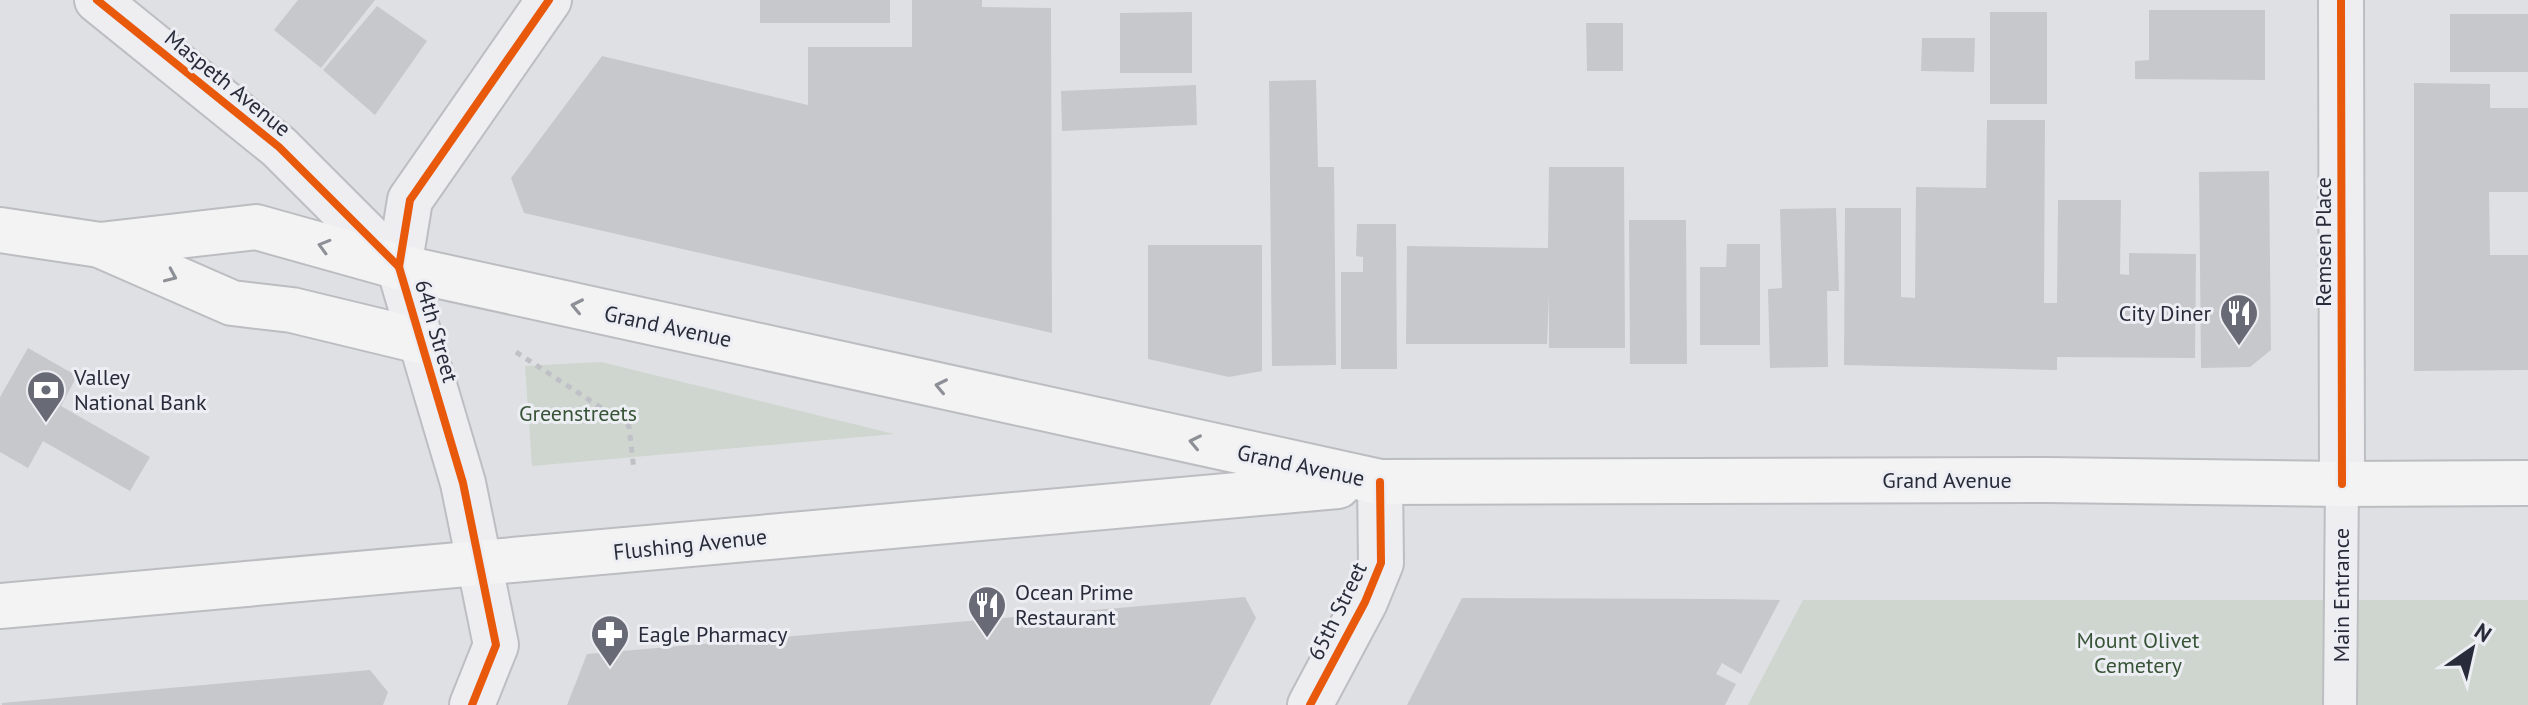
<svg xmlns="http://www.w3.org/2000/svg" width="2528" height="705" viewBox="0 0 2528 705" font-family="'PT Sans',sans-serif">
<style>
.green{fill:#ced6cf}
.building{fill:#c7c8cb}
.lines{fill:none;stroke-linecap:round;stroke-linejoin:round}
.service-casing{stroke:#bdbec1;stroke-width:36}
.minor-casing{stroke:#bdbec1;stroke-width:48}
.primary-casing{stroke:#bcbdc1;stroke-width:48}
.path{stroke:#c0c1c6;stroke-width:5;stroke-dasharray:6 6;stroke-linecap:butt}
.service{stroke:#eeeef0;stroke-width:32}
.minor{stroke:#eeeef0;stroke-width:44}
.primary{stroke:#f3f3f4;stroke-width:44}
.cycleway-casing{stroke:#eceef3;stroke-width:13}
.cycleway{stroke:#e8590c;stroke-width:8}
.oneway{stroke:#8e9097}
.labels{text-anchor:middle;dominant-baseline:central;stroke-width:6;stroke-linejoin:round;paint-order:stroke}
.street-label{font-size:22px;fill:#282c3a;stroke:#eceef3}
.poi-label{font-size:22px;fill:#282c3a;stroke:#eceef3;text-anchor:start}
.park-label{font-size:22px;fill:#385437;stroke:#eceef3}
</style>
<rect width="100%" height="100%" fill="#dfe0e3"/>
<g class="green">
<polygon points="601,362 894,434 532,466 525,366"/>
<polygon points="1803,600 2528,600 2528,705 1748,705"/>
</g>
<g class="building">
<polygon points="298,0 375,0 321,68 274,30"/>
<rect x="760" y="0" width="130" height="23"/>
<polygon points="912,0 982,0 982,7 1051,8 1052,333 524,213 511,178 602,56 808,105 808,47 912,47"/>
<polygon points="377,6 427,41 375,115 323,70"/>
<polygon points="2149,10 2265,10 2265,80 2135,79 2135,61 2149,60"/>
<polygon points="1192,12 1192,73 1120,73 1120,13"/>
<rect x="1990" y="12" width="57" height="92"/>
<rect x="2450" y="14" width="78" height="58"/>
<polygon points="1586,23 1623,23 1623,71 1587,71"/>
<polygon points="1922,38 1975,38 1974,72 1921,71"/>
<polygon points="1316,80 1318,167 1334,167 1336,365 1272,366 1269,81"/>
<polygon points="2414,83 2490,84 2490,108 2528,108 2528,192 2489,192 2490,255 2528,255 2528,370 2414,371"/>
<polygon points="1196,85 1197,125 1062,131 1061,91"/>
<polygon points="1987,120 2045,120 2044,303 2057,303 2058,200 2121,200 2120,274 2129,275 2129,253 2196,254 2195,358 2057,357 2057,370 1844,365 1845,208 1901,208 1901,297 1915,298 1916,187 1986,188"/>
<polygon points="1549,167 1624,167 1625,348 1549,348 1549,295 1547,344 1406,344 1407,246 1548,248"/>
<polygon points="2269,171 2271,350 2250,367 2201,368 2199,172"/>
<polygon points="1836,208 1839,291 1827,291 1828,367 1770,368 1768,289 1782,288 1780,209"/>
<polygon points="1629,220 1686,220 1687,364 1630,364"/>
<polygon points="1357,224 1396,224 1397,369 1341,369 1341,272 1363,272 1363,257 1356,256"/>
<polygon points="1727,244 1760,244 1760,345 1700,345 1700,267 1726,267"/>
<polygon points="1148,245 1262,245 1262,371 1229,377 1148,359"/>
<polygon points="28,348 77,376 61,406 150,457 130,491 43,441 28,468 0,452 0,397"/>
<polygon points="1245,597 1256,618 1210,705 567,705 587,654"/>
<polygon points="1462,598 1721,599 1780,600 1741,674 1722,663 1716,674 1736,684 1725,705 1407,705"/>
<polygon points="370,670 388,692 383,705 2,705 2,703 13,702"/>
</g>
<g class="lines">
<defs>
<polyline id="service" points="2340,705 2342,484"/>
<g id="minor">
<polyline points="97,0 279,147 399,267"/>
<polyline points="2341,0 2342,484"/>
<polyline points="472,705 496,645 463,483 399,267 410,200 549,0"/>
<polyline points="1310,705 1365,602 1381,563 1380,482"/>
</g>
<g id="primary">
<polyline points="0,230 100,245 256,227 399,267 1380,482 2048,480 2342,484 2528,483"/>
<polyline points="102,246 232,303 292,310 420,341"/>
<polyline points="0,606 1338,486"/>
</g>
</defs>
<use href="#service" class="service-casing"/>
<use href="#minor" class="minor-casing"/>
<use href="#primary" class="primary-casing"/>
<polyline class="path" points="516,352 629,426 634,471"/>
<use href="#service" class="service"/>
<use href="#minor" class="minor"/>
<use href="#primary" class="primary"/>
<defs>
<g id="cycleway">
<polyline points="97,0 279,147 399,267"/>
<polyline points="2341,0 2342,484"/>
<polyline points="472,705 496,645 463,483 399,267 410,200 549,0"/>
<polyline points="1310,705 1365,602 1381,563 1380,482"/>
</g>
</defs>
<use href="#cycleway" class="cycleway-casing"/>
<use href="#cycleway" class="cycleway"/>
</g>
<defs><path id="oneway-chevron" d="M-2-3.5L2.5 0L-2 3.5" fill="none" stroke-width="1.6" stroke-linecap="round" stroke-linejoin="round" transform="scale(2)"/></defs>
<g class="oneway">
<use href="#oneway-chevron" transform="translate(324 246) rotate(-164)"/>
<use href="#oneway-chevron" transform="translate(171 276) rotate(24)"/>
<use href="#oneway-chevron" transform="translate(577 306) rotate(-168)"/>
<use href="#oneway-chevron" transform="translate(941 386) rotate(-168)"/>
<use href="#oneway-chevron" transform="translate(1195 442) rotate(-168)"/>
</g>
<defs>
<symbol id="restaurant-pin" viewBox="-11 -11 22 30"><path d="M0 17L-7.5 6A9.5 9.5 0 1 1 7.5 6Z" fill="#686b75" stroke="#eceef3"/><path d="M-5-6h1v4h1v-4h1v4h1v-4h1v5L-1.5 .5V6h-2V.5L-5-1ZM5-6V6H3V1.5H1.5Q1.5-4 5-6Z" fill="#fff"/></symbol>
<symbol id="bank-pin" viewBox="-11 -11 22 30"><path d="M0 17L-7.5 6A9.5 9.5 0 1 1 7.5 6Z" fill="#686b75" stroke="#eceef3"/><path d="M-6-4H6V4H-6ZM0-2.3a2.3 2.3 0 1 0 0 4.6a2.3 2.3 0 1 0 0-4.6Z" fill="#fff"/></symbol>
<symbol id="pharmacy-pin" viewBox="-11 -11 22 30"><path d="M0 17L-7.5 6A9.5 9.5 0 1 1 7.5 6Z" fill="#686b75" stroke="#eceef3"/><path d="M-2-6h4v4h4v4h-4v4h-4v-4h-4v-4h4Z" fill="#fff"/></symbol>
</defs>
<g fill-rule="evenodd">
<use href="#restaurant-pin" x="2217" y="291" width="44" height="60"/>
<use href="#bank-pin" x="24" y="368" width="44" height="60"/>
<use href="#restaurant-pin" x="965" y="583" width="44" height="60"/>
<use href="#pharmacy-pin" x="588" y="612" width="44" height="60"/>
</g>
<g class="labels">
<g class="street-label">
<text transform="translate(228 83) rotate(39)">Maspeth Avenue</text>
<text transform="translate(2323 242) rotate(-90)">Remsen Place</text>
<text transform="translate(668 326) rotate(12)">Grand Avenue</text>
<text transform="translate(437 331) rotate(74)">64th Street</text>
<text transform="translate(1301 465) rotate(12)">Grand Avenue</text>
<text x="1947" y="480">Grand Avenue</text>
<text transform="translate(690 544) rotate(-6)">Flushing Avenue</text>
<text transform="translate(2341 595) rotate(-90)">Main Entrance</text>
<text transform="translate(1337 611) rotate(-64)">65th Street</text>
</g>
<g class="poi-label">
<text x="2211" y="313" text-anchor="end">City Diner</text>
<text x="74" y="377">Valley<tspan x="74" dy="25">National Bank</tspan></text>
<text x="1015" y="592">Ocean Prime<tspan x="1015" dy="25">Restaurant</tspan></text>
<text x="638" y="634">Eagle Pharmacy</text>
</g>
<g class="park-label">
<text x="578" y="413">Greenstreets</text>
<text x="2138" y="640">Mount Olivet<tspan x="2138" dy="25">Cemetery</tspan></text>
</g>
</g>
<g transform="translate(2472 649) rotate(34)" stroke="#eceef3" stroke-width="6" paint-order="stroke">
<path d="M0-6L14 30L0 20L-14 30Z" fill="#282c3a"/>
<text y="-12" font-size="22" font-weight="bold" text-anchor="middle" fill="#282c3a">N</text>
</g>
</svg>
